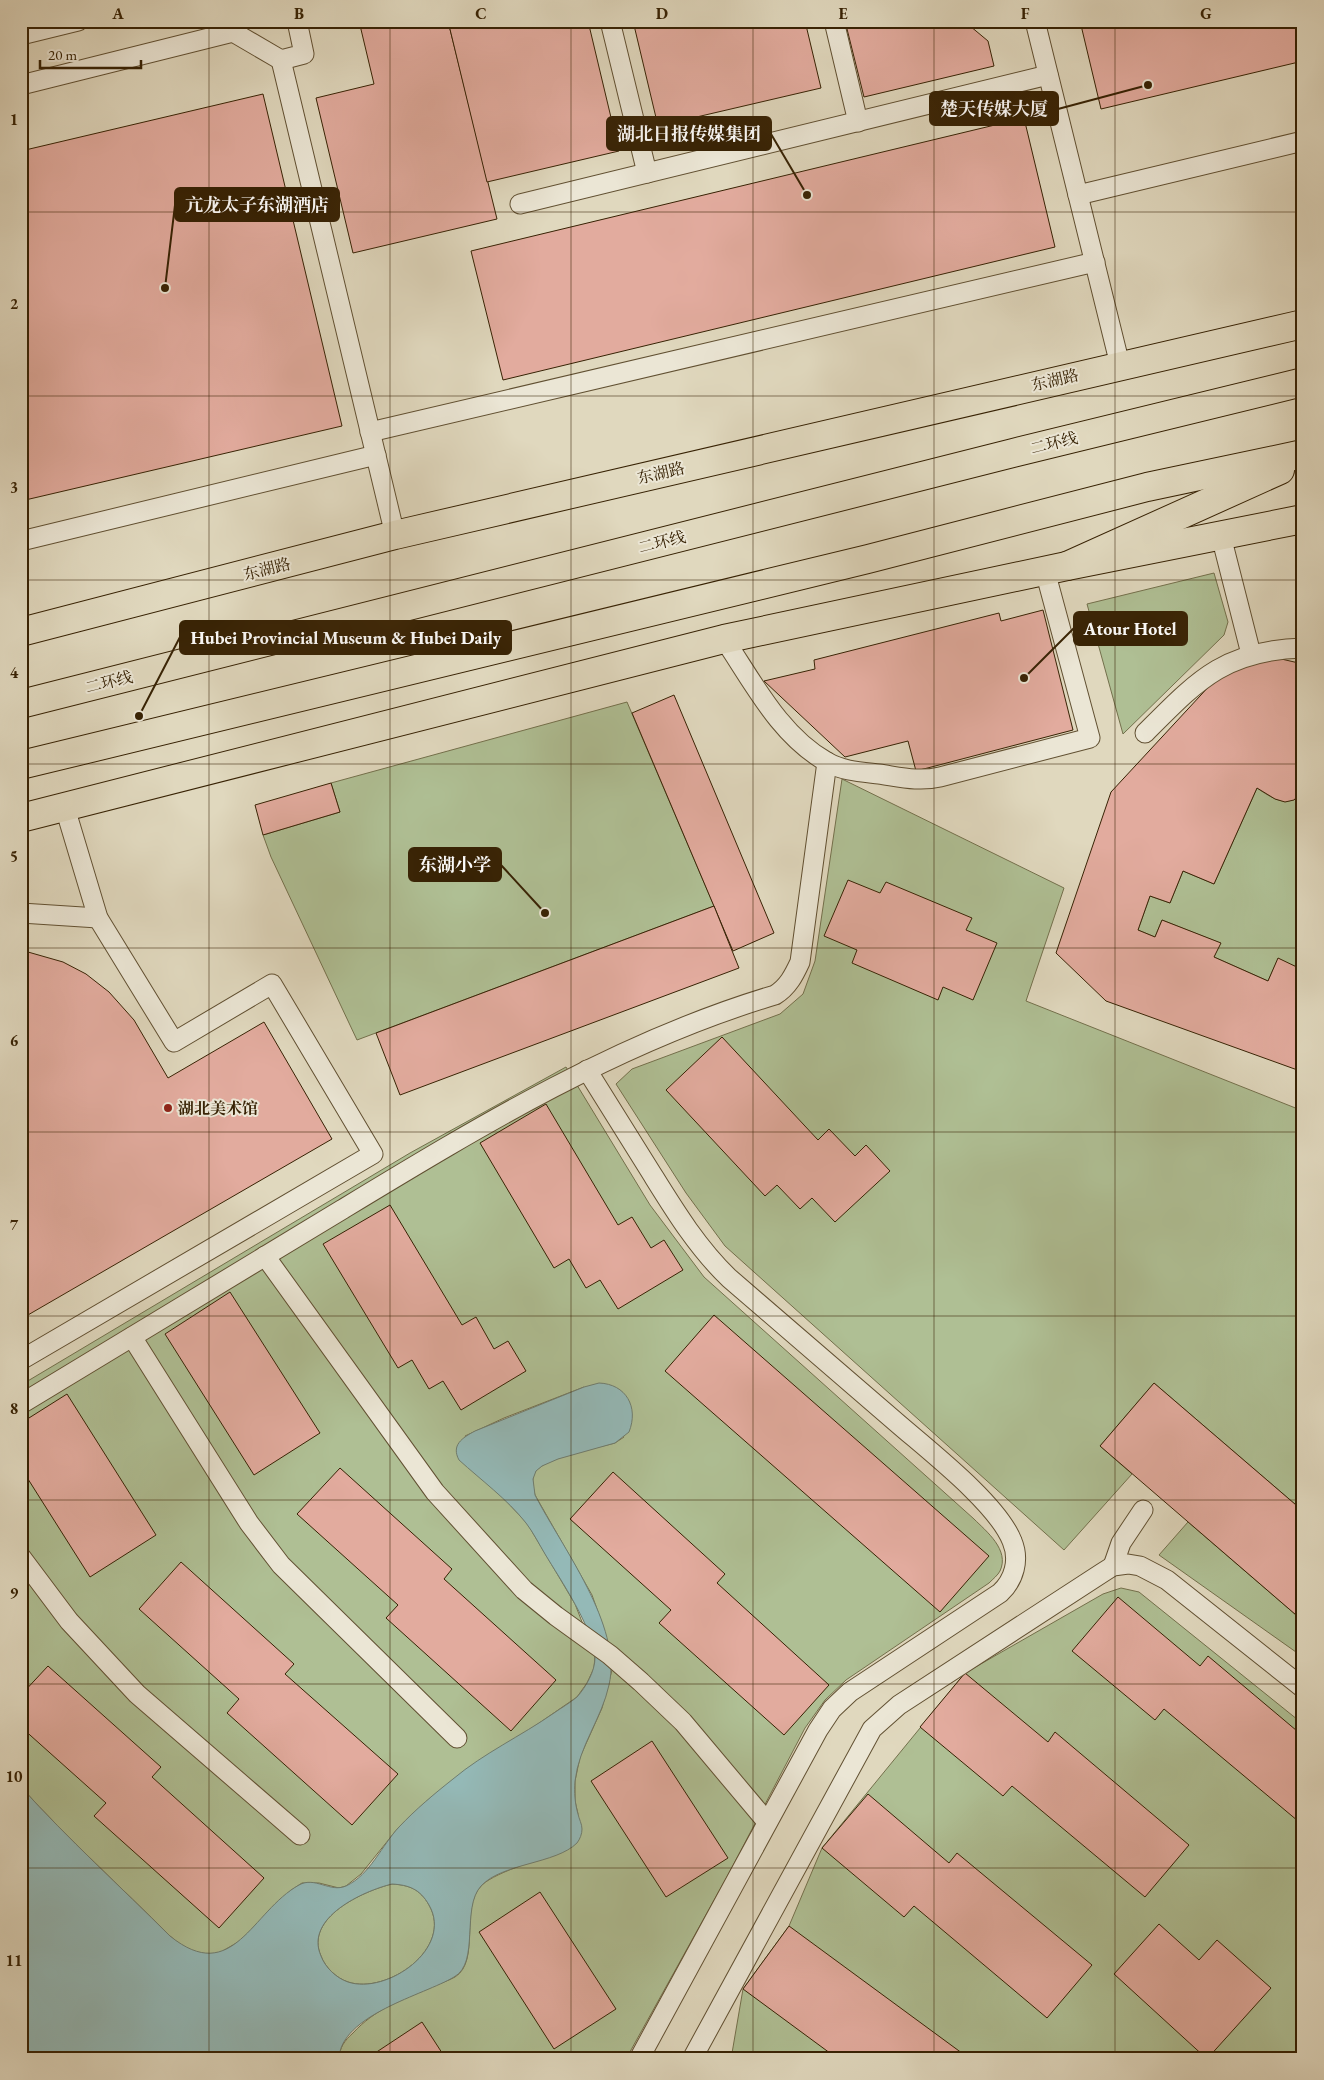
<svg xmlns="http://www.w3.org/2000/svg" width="1324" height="2080" viewBox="0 0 1324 2080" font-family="'EB Garamond','Noto Serif SC',serif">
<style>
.green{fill:#afbf94;stroke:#73704c}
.water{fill:#94b9b7;stroke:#6f7d6f;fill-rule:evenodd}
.building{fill:#e2ab9e;stroke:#372204}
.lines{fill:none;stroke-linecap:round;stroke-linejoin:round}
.lane-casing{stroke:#615032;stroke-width:21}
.primary-casing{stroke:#372204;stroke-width:30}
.highway-casing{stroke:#372204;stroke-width:30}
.lane{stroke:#ebe6d5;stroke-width:19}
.primary{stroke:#e0d8be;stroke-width:28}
.highway{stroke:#e0d8be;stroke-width:28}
.grid{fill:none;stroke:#372204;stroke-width:1;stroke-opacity:0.55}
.poi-dot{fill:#8f2418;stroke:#ebe6d5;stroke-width:2}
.labels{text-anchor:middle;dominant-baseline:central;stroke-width:4;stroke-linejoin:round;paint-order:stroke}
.street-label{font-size:16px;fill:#372204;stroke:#ebe6d5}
.poi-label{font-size:16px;font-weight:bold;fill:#372204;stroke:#ebe6d5;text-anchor:start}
.leader{fill:none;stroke:#372204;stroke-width:2}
.callout-dot{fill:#372204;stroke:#ebe6d5;stroke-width:2}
.callout{fill:#372204;stroke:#372204;stroke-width:2}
.callout-label{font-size:18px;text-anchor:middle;font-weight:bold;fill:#fff}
.neatline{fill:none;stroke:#372204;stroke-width:2}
.grid-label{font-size:16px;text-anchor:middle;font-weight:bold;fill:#372204}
</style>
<rect width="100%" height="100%" fill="#e0d8be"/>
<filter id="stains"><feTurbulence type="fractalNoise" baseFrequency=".004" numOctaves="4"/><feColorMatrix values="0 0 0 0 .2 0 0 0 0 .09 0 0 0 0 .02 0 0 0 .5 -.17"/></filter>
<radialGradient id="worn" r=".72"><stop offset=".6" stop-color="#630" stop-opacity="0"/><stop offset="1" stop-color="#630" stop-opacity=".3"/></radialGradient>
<g class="green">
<polygon points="1214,573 1228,622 1224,635 1123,734 1087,604"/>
<polygon points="627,702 714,906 357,1040 271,857 263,835 340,812 331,783"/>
<polygon points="842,779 1064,888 1026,1001 1303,1111 1303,1511 1154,1383 1100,1446 1132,1474 1064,1550 725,1246 686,1193 616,1084 632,1069 780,1014 803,994 815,961"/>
<path d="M1257,788C1273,799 1290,810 1303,790V970L1278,959L1268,981L1214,957L1220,943L1162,920L1155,937L1138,930L1150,896L1170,903L1183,871L1214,884Z"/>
<path d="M566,1067L650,1205L704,1277L974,1519C986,1531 1010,1550 1000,1571C998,1575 993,1579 989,1583L846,1680L825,1700L805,1728L728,1875L626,2059H339C339,2048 345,2040 353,2033C375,2009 401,2000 431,1987C438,1984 448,1981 455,1977C481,1961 459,1907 482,1885C497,1871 545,1858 566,1850L578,1814L575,1801V1781L580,1757L602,1708L612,1670L603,1626L592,1595L535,1495C533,1487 531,1480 535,1472C546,1457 597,1448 615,1443L624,1437L584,1387L504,1418L465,1436L508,1503L527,1523L575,1604L595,1655L594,1668L587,1683L577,1697L429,1799L398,1828L361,1874L346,1886L339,1888L319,1883H302L290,1891L240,1941L219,1953L207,1954L195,1953L183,1947L170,1936C121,1887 68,1839 21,1787V1385L410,1153Z"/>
<polygon points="1188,1522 1303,1621 1303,1657 1159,1555"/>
<polygon points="1121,1588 1139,1592 1303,1724 1303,2059 731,2059 743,1989 789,1926 822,1848 965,1673 1103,1594"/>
<path d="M392,1884C409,1885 420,1889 429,1905C454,1948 387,1995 348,1982C336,1978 325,1967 321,1956C304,1918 363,1891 392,1884Z"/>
</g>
<path class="water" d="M599,1383C626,1384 639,1407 629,1432L615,1443L558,1459L542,1466L536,1471L533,1479L535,1495C561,1546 623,1626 609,1685C602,1718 579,1746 575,1781C574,1792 575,1804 578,1814C579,1819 582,1824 582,1829C582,1834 580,1839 577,1843C556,1864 502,1863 481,1886C461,1908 480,1963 454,1977C424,1995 340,2015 339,2059H21V1787C68,1839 121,1887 170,1936C233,1987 252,1911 299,1885C315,1876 330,1893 346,1886C370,1875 382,1845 399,1827C416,1809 434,1794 453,1779C484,1753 521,1736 554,1713C561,1708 570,1703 577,1697C586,1687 595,1671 595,1658C594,1629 560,1579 545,1554C539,1544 533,1532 526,1523C507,1499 481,1480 459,1460C451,1445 462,1438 475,1431L584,1387ZM392,1884C409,1885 420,1889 429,1905C454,1948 387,1995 348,1982C336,1978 325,1967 321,1956C304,1918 363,1891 392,1884Z"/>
<g class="building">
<polygon points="359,21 448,21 497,219 353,253 316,98 374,84"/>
<polygon points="448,21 588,21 619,151 487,182"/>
<polygon points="633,21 805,21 821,88 658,126"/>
<polygon points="845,21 964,21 988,41 994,66 864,97"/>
<polygon points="1080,21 1303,21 1303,61 1101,109"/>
<polygon points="263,94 342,426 21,501 21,151"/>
<polygon points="1024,118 1055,247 503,380 471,251"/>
<polygon points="1043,610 1073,730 916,771 908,741 845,757 764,681 815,669 814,660 999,613 1001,621"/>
<polygon points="1277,658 1303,664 1303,790 1294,800 1285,802 1275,799 1257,788 1214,884 1183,871 1170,903 1150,896 1138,930 1155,937 1162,920 1221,943 1214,957 1268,981 1278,958 1303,970 1303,1072 1106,1001 1056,953 1111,792 1213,682 1238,667"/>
<polygon points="674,695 774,933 733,951 632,713"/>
<polygon points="331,783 340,812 263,835 255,805"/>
<polygon points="848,880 880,893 886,882 972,918 966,930 997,943 973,1000 943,987 938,1000 852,963 857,950 824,936"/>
<polygon points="714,906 739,968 400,1095 376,1033"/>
<polygon points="21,950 63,962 86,974 109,992 134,1020 168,1078 264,1022 332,1139 21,1319"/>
<polygon points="722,1037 818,1140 829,1129 855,1156 866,1145 890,1171 835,1222 812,1198 800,1209 777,1185 765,1196 666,1090"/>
<polygon points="546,1104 618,1225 632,1217 651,1248 664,1240 683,1270 618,1309 600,1280 586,1288 569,1259 554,1268 480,1143"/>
<polygon points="390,1205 462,1325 476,1317 494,1349 508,1341 526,1371 461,1410 443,1381 429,1389 412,1360 398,1368 323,1244"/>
<polygon points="230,1292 320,1433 254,1475 165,1334"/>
<polygon points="714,1315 989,1556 940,1612 665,1371"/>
<polygon points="1154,1383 1303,1511 1303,1621 1100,1446"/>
<polygon points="67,1394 156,1535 90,1577 21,1468 21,1423"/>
<polygon points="340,1468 452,1569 444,1579 556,1680 511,1731 386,1618 398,1605 297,1514"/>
<polygon points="613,1472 725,1574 717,1583 829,1685 784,1735 659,1623 671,1610 570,1519"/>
<polygon points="181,1562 294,1664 285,1674 398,1774 352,1825 227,1713 239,1699 139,1609"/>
<polygon points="1118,1597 1200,1666 1208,1656 1303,1736 1303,1815 1298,1821 1164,1709 1155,1720 1072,1651"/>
<polygon points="48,1666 161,1767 152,1777 264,1878 219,1928 94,1816 106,1803 21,1727 21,1695"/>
<polygon points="965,1673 1048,1742 1055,1732 1189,1845 1145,1897 1012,1786 1003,1796 920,1727"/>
<polygon points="652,1741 728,1858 666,1897 591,1781"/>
<polygon points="868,1794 949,1863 957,1853 1092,1965 1047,2018 914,1906 904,1917 822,1848"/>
<polygon points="540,1892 616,2009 554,2049 479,1932"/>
<polygon points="1159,1924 1199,1960 1217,1940 1271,1988 1207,2059 1114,1974"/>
<polygon points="789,1926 970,2059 838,2059 743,1989"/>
<polygon points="422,2022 446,2059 366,2059"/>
</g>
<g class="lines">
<defs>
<g id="lane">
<polyline points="230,21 233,32 281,60 304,54 297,21"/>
<polyline points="610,21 647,173"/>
<polyline points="834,21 858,122"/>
<polyline points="1035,21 1120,365"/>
<polyline points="21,35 78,21"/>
<polyline points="281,60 395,535"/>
<polyline points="21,85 233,32"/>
<polyline points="1078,195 1303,141"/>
<polyline points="520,204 1048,75"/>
<polyline points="370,432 1095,262"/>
<polyline points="1221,536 1251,654"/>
<polyline points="21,541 376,455"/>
<path d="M724,639C753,682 780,736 827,762C842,771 862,772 879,774C900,777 919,782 940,777L1090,738L1045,571"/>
<path d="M1145,733C1197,681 1224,650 1303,648"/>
<polyline points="21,913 98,918"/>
<path d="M587,1070C608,1104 630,1139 652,1174C675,1211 697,1247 729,1278C784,1326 840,1374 896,1422C928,1450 997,1503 1012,1541C1020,1560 1014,1580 1000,1593L850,1692L832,1709L818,1730L639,2059"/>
<polyline points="265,1256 435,1492 524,1590 556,1616 610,1655 641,1682 683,1722 767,1822"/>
<polyline points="132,1337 249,1523 281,1565 457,1738"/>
<polyline points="21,1360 373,1154 272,984 174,1042 98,918 65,808"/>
<path d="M21,1404C128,1339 236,1274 343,1209C480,1126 620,1041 775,995C788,987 794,975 800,962L827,762"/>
<polyline points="21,1557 69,1621 137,1694 300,1835"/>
<polyline points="1113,1566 1121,1543 1143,1510"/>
<polyline points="692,2059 872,1729 899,1705 1102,1573 1113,1566 1128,1564 1140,1566 1167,1580 1303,1688"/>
</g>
<g id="primary">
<polyline points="21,632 395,535 1303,324"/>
<polyline points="21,818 724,639 1067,566 1303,519"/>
</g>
<g id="highway">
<polyline points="1067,566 1280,470"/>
<polyline points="21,704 1013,453 1303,382"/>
<polyline points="21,765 868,559 1147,487 1303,454"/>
</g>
</defs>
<use href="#lane" class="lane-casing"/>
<use href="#primary" class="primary-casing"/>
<use href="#highway" class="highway-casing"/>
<use href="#lane" class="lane"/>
<use href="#primary" class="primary"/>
<use href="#highway" class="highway"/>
</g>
<path class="grid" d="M209,21V2059M390,21V2059M571,21V2059M753,21V2059M934,21V2059M1115,21V2059M21,212H1303M21,396H1303M21,580H1303M21,764H1303M21,948H1303M21,1132H1303M21,1316H1303M21,1500H1303M21,1684H1303M21,1868H1303"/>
<circle class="poi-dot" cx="168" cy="1108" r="5"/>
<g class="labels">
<g class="street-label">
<text transform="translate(1055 380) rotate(-13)">东湖路</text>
<text transform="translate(1054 443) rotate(-14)">二环线</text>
<text transform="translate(661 473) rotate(-13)">东湖路</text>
<text transform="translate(662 542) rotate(-14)">二环线</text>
<text transform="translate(267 569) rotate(-14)">东湖路</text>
<text transform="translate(109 682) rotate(-14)">二环线</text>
</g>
<g class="poi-label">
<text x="178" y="1108">湖北美术馆</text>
</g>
</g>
<path class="leader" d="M1148 85L1058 109M807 195L771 134M165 288L175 205M1024 678L1074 628M139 716L180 637M545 913L501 865"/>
<g class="callout-dot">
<circle cx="1148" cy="85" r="5"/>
<circle cx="807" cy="195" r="5"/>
<circle cx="165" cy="288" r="5"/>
<circle cx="1024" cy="678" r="5"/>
<circle cx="139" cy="716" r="5"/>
<circle cx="545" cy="913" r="5"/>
</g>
<g class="callout">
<rect x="930" y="92" width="128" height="33" rx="5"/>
<rect x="607" y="117" width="164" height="33" rx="5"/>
<rect x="175" y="188" width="164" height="33" rx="5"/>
<rect x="1074" y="612" width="113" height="33" rx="5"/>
<rect x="180" y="621" width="331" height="33" rx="5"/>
<rect x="409" y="848" width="92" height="33" rx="5"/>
</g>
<g class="callout-label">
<text x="994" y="115">楚天传媒大厦</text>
<text x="689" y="140">湖北日报传媒集团</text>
<text x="257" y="211">亢龙太子东湖酒店</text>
<text x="1130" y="635">Atour Hotel</text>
<text x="346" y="644">Hubei Provincial Museum &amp; Hubei Daily</text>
<text x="455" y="871">东湖小学</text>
</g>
<rect width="1324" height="2080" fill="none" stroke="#e0d8be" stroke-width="55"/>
<path d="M40 60v8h101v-8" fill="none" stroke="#372204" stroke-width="2.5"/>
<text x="48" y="60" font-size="15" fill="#372204" stroke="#ebe6d5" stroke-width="4" paint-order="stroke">20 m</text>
<rect x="28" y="28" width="1268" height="2024" class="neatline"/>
<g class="grid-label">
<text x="118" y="19">A</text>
<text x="299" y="19">B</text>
<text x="481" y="19">C</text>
<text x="662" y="19">D</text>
<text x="843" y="19">E</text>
<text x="1025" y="19">F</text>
<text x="1206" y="19">G</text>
<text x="14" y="125">1</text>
<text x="14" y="309">2</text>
<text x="14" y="493">3</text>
<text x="14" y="678">4</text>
<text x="14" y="862">5</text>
<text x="14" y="1046">6</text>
<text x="14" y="1230">7</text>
<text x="14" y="1414">8</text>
<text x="14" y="1598">9</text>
<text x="14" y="1782">10</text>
<text x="14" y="1966">11</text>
</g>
<rect width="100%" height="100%" filter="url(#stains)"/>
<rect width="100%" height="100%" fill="url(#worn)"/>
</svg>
